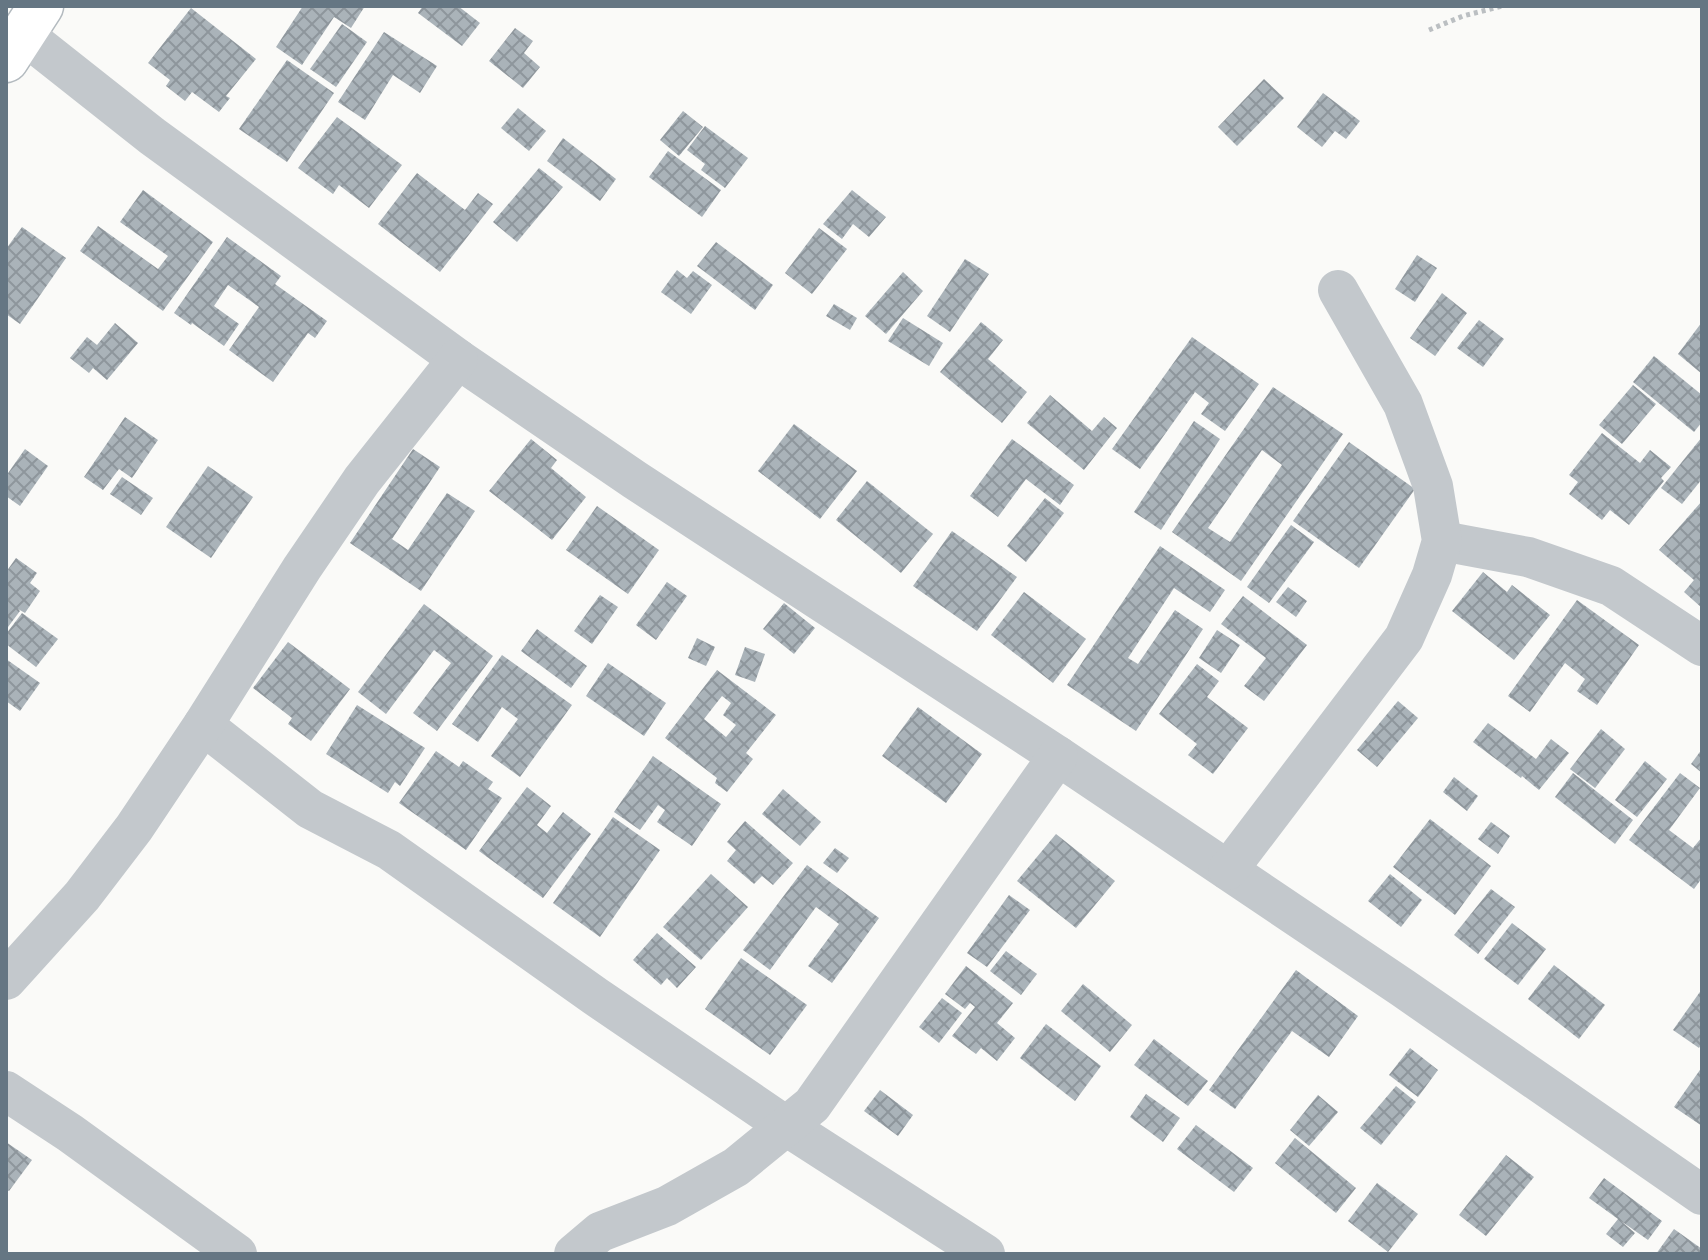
<svg xmlns="http://www.w3.org/2000/svg" width="1708" height="1260" viewBox="0 0 1708 1260" font-family="'Varela Round',sans-serif">
<style>
.building{fill:url(#building-cross-hatch);fill-rule:evenodd}
.lines{fill:none;stroke-linecap:round;stroke-linejoin:round}
.secondary-casing{stroke:#b3babf;stroke-width:47}
.path{stroke:#bbbfc2;stroke-width:5;stroke-dasharray:4 4;stroke-linecap:butt}
.street{stroke:#c3c8cc;stroke-width:40}
.secondary{stroke:#fff;stroke-width:44}
</style>
<defs>
<pattern id="building-cross-hatch" width="8" height="8" patternUnits="userSpaceOnUse" patternTransform="scale(2)"><rect width="8" height="8" fill="#aab3b9"/><path d="M0 0l8 8M0 8l8-8" fill="none" stroke="#8e969c"/></pattern>
</defs>
<rect width="100%" height="100%" fill="#fafaf8"/>
<g class="building">
<polygon points="303,6 365,6 351,28 334,17 302,65 276,47"/>
<polygon points="423,6 458,6 480,23 462,46 418,13"/>
<polygon points="191,8 256,59 226,96 230,98 219,112 192,92 185,101 166,86 170,80 148,63"/>
<polygon points="342,24 367,42 336,87 310,69"/>
<polygon points="515,28 533,41 524,53 540,67 523,88 489,61"/>
<polygon points="384,32 437,66 420,93 393,75 365,120 338,102"/>
<polygon points="287,60 334,93 287,162 239,129"/>
<polygon points="1264,79 1284,98 1237,146 1218,127"/>
<polygon points="1323,93 1360,121 1346,139 1335,131 1322,147 1297,127"/>
<polygon points="518,108 546,131 529,151 501,128"/>
<polygon points="683,111 703,127 679,156 660,140"/>
<polygon points="337,117 402,165 369,208 339,185 333,194 298,168"/>
<polygon points="705,126 748,158 725,188 701,170 705,164 687,150"/>
<polygon points="563,138 616,179 600,201 547,161"/>
<polygon points="668,151 721,190 702,217 649,177"/>
<polygon points="539,168 563,187 517,242 493,222"/>
<polygon points="417,173 465,210 478,193 493,204 440,272 378,224"/>
<polygon points="143,190 213,242 163,311 80,251 98,226 158,269 168,256 120,222"/>
<polygon points="852,190 886,217 869,237 853,224 842,239 823,224"/>
<polygon points="22,227 66,258 20,324 6,314 6,249"/>
<polygon points="819,228 847,249 812,294 785,273"/>
<polygon points="227,237 281,276 275,284 327,321 315,338 308,333 273,382 229,350 259,307 228,285 214,306 239,324 224,346 192,323 191,325 174,313"/>
<polygon points="716,242 773,285 755,310 697,266"/>
<polygon points="1417,255 1437,268 1415,302 1395,289"/>
<polygon points="965,259 989,274 950,332 927,316"/>
<polygon points="677,270 687,278 693,271 712,285 691,314 661,292"/>
<polygon points="903,272 923,291 886,334 865,316"/>
<polygon points="1442,293 1467,313 1435,356 1410,338"/>
<polygon points="834,304 857,318 850,330 826,316"/>
<polygon points="903,318 943,343 929,366 888,341"/>
<polygon points="1479,320 1504,339 1483,367 1457,348"/>
<polygon points="981,322 1003,340 988,359 1027,392 1002,423 940,372"/>
<polygon points="1702,322 1702,374 1678,354"/>
<polygon points="115,323 138,343 107,380 93,368 89,373 70,358 87,337 97,345"/>
<polygon points="1192,337 1259,384 1225,431 1201,414 1209,403 1195,392 1140,469 1112,449"/>
<polygon points="1654,356 1702,395 1702,422 1694,432 1633,382"/>
<polygon points="1633,385 1656,404 1622,444 1599,425"/>
<path d="M1273,387L1343,434L1241,581L1172,532ZM1262,450L1282,465L1230,542L1208,528Z"/>
<polygon points="1050,395 1092,431 1104,417 1117,428 1084,470 1027,423"/>
<polygon points="125,417 158,440 132,478 119,469 103,490 84,477"/>
<polygon points="1194,421 1220,439 1161,530 1134,512"/>
<polygon points="794,424 857,471 820,519 758,471"/>
<polygon points="1602,433 1640,463 1650,450 1671,467 1661,478 1664,481 1629,525 1610,510 1602,520 1569,494 1578,482 1569,475"/>
<polygon points="1702,437 1702,479 1682,504 1661,488"/>
<polygon points="531,439 557,460 551,468 586,497 552,540 489,491"/>
<polygon points="1012,439 1074,485 1060,505 1026,479 998,517 970,496"/>
<polygon points="1349,442 1415,489 1359,568 1293,521"/>
<polygon points="25,449 48,466 20,506 6,496 6,476"/>
<polygon points="413,449 440,467 392,539 408,550 447,493 475,511 421,591 350,543"/>
<polygon points="208,466 253,497 211,558 166,527"/>
<polygon points="122,477 153,498 141,515 110,494"/>
<polygon points="867,481 933,534 901,573 836,520"/>
<polygon points="1045,498 1064,513 1026,562 1007,546"/>
<polygon points="1702,501 1702,608 1684,592 1694,580 1659,550"/>
<polygon points="597,506 659,550 628,594 566,550"/>
<polygon points="1291,525 1314,542 1269,603 1247,587"/>
<polygon points="952,531 1017,577 977,631 913,586"/>
<polygon points="1160,546 1225,590 1210,612 1174,588 1128,658 1138,664 1175,610 1203,629 1136,731 1067,685"/>
<polygon points="16,558 37,573 30,583 40,591 25,613 18,609 20,611 8,627 6,626 6,572"/>
<polygon points="1483,572 1507,592 1512,585 1550,615 1514,660 1452,611"/>
<polygon points="667,582 687,596 656,640 636,625"/>
<polygon points="1288,587 1307,601 1296,617 1276,602"/>
<polygon points="1024,592 1086,639 1053,683 991,635"/>
<polygon points="600,595 618,607 592,644 574,631"/>
<polygon points="1243,596 1307,645 1264,701 1244,686 1266,658 1221,624"/>
<polygon points="1577,600 1639,645 1597,705 1577,691 1585,679 1565,663 1530,712 1508,696"/>
<polygon points="784,603 815,628 794,654 763,629"/>
<polygon points="424,604 493,656 437,731 413,713 451,663 434,650 386,714 358,692"/>
<polygon points="22,613 58,639 36,667 6,644 6,634"/>
<polygon points="537,629 587,666 571,688 521,651"/>
<polygon points="1217,630 1240,645 1221,673 1199,658"/>
<polygon points="697,638 715,647 706,666 688,658"/>
<polygon points="288,642 350,689 311,741 288,724 292,718 253,688"/>
<polygon points="745,647 765,654 755,682 735,675"/>
<polygon points="502,655 572,705 520,777 491,756 518,719 502,707 478,742 452,724"/>
<polygon points="6,659 40,683 20,711 6,701"/>
<polygon points="608,663 666,703 644,736 586,696"/>
<polygon points="1197,664 1219,681 1207,697 1248,728 1213,774 1188,755 1197,744 1159,714"/>
<path d="M717,670L776,715L746,753L753,759L727,792L715,783L717,778L665,738ZM722,696L731,703L723,715L736,725L726,737L704,719Z"/>
<polygon points="1398,701 1418,718 1377,767 1357,750"/>
<polygon points="357,705 425,748 400,786 395,782 388,793 326,754"/>
<polygon points="918,707 982,754 946,803 882,756"/>
<polygon points="1488,723 1536,759 1551,739 1569,753 1539,790 1522,776 1521,778 1473,742"/>
<polygon points="1601,729 1625,749 1595,788 1570,769"/>
<polygon points="1702,749 1702,773 1691,764"/>
<polygon points="436,751 459,767 463,761 493,782 488,789 502,798 466,850 399,803"/>
<polygon points="653,756 721,804 692,846 657,822 665,810 658,805 640,830 614,812"/>
<polygon points="1645,761 1667,779 1637,817 1615,800"/>
<polygon points="1573,773 1633,820 1615,844 1555,797"/>
<polygon points="1680,773 1700,788 1669,830 1693,848 1702,837 1702,878 1694,889 1629,840"/>
<polygon points="1454,777 1478,796 1467,811 1443,792"/>
<polygon points="527,787 551,806 537,825 547,833 563,812 591,834 543,898 479,851"/>
<polygon points="783,789 821,822 800,846 762,814"/>
<polygon points="613,817 660,850 600,937 553,903"/>
<polygon points="1430,819 1491,866 1455,915 1393,867"/>
<polygon points="745,821 793,863 773,885 762,876 754,884 727,861 736,850 727,842"/>
<polygon points="1491,822 1510,836 1498,854 1478,839"/>
<polygon points="1056,834 1115,881 1076,928 1017,881"/>
<polygon points="835,848 849,858 837,873 823,863"/>
<polygon points="807,865 879,918 832,983 808,966 839,924 816,907 770,970 743,950"/>
<polygon points="711,874 748,907 701,960 663,927"/>
<polygon points="1390,874 1422,900 1401,927 1368,901"/>
<polygon points="1491,889 1515,907 1478,954 1454,935"/>
<polygon points="1009,895 1030,910 987,967 967,953"/>
<polygon points="1512,923 1546,949 1518,985 1484,959"/>
<polygon points="657,933 696,967 677,988 667,978 661,985 633,960"/>
<polygon points="1006,951 1037,974 1021,995 990,971"/>
<polygon points="741,958 807,1005 770,1055 705,1009"/>
<polygon points="1554,965 1605,1005 1579,1039 1528,999"/>
<polygon points="966,966 1013,1003 997,1023 1015,1038 997,1061 981,1048 976,1054 952,1036 975,1007 970,1003 965,1009 945,994"/>
<polygon points="1296,970 1358,1016 1329,1057 1292,1031 1235,1109 1209,1090"/>
<polygon points="1083,984 1132,1025 1110,1052 1061,1011"/>
<polygon points="1702,989 1702,1043 1699,1048 1673,1030"/>
<polygon points="942,998 962,1013 939,1043 919,1027"/>
<polygon points="1046,1024 1101,1066 1075,1101 1020,1058"/>
<polygon points="1154,1039 1208,1081 1188,1106 1134,1065"/>
<polygon points="1410,1048 1438,1070 1418,1097 1389,1075"/>
<polygon points="1702,1067 1702,1126 1674,1107"/>
<polygon points="1396,1086 1416,1102 1381,1145 1360,1128"/>
<polygon points="880,1090 913,1115 898,1136 864,1111"/>
<polygon points="1146,1094 1180,1118 1163,1142 1130,1117"/>
<polygon points="1318,1095 1338,1112 1309,1146 1290,1130"/>
<polygon points="1196,1125 1253,1168 1234,1192 1177,1149"/>
<polygon points="1295,1138 1356,1188 1336,1213 1275,1163"/>
<polygon points="6,1142 32,1160 9,1191 6,1189"/>
<polygon points="1506,1155 1534,1177 1486,1236 1459,1215"/>
<polygon points="1604,1178 1662,1221 1648,1240 1621,1221 1635,1233 1623,1247 1606,1234 1618,1219 1589,1198"/>
<polygon points="1377,1183 1418,1214 1388,1252 1348,1221"/>
<polygon points="1674,1229 1702,1249 1702,1254 1656,1254"/>
</g>
<g class="lines">
<defs>
<polyline id="secondary" points="6,60 41,6"/>
</defs>
<use href="#secondary" class="secondary-casing"/>
<polyline class="path" points="1429,30 1463,16 1502,6"/>
<g class="street">
<polyline points="23,34 152,136 458,359 635,480 1058,756 1403,988 1702,1195"/>
<polyline points="1442,541 1528,557 1611,586 1702,646"/>
<polyline points="203,725 310,809 389,850 595,996 786,1126 985,1254"/>
<polyline points="1228,870 1404,638 1432,575 1442,541 1433,486 1403,404 1338,290"/>
<polyline points="6,980 82,896 134,828 203,725 302,568 362,480 458,359"/>
<polyline points="6,1091 70,1133 237,1254"/>
<polyline points="574,1254 600,1232 667,1206 736,1167 812,1105 1058,756"/>
</g>
<use href="#secondary" class="secondary"/>
</g>
<rect width="1708" height="1260" fill="none" stroke="#657683" stroke-width="16"/>
</svg>
